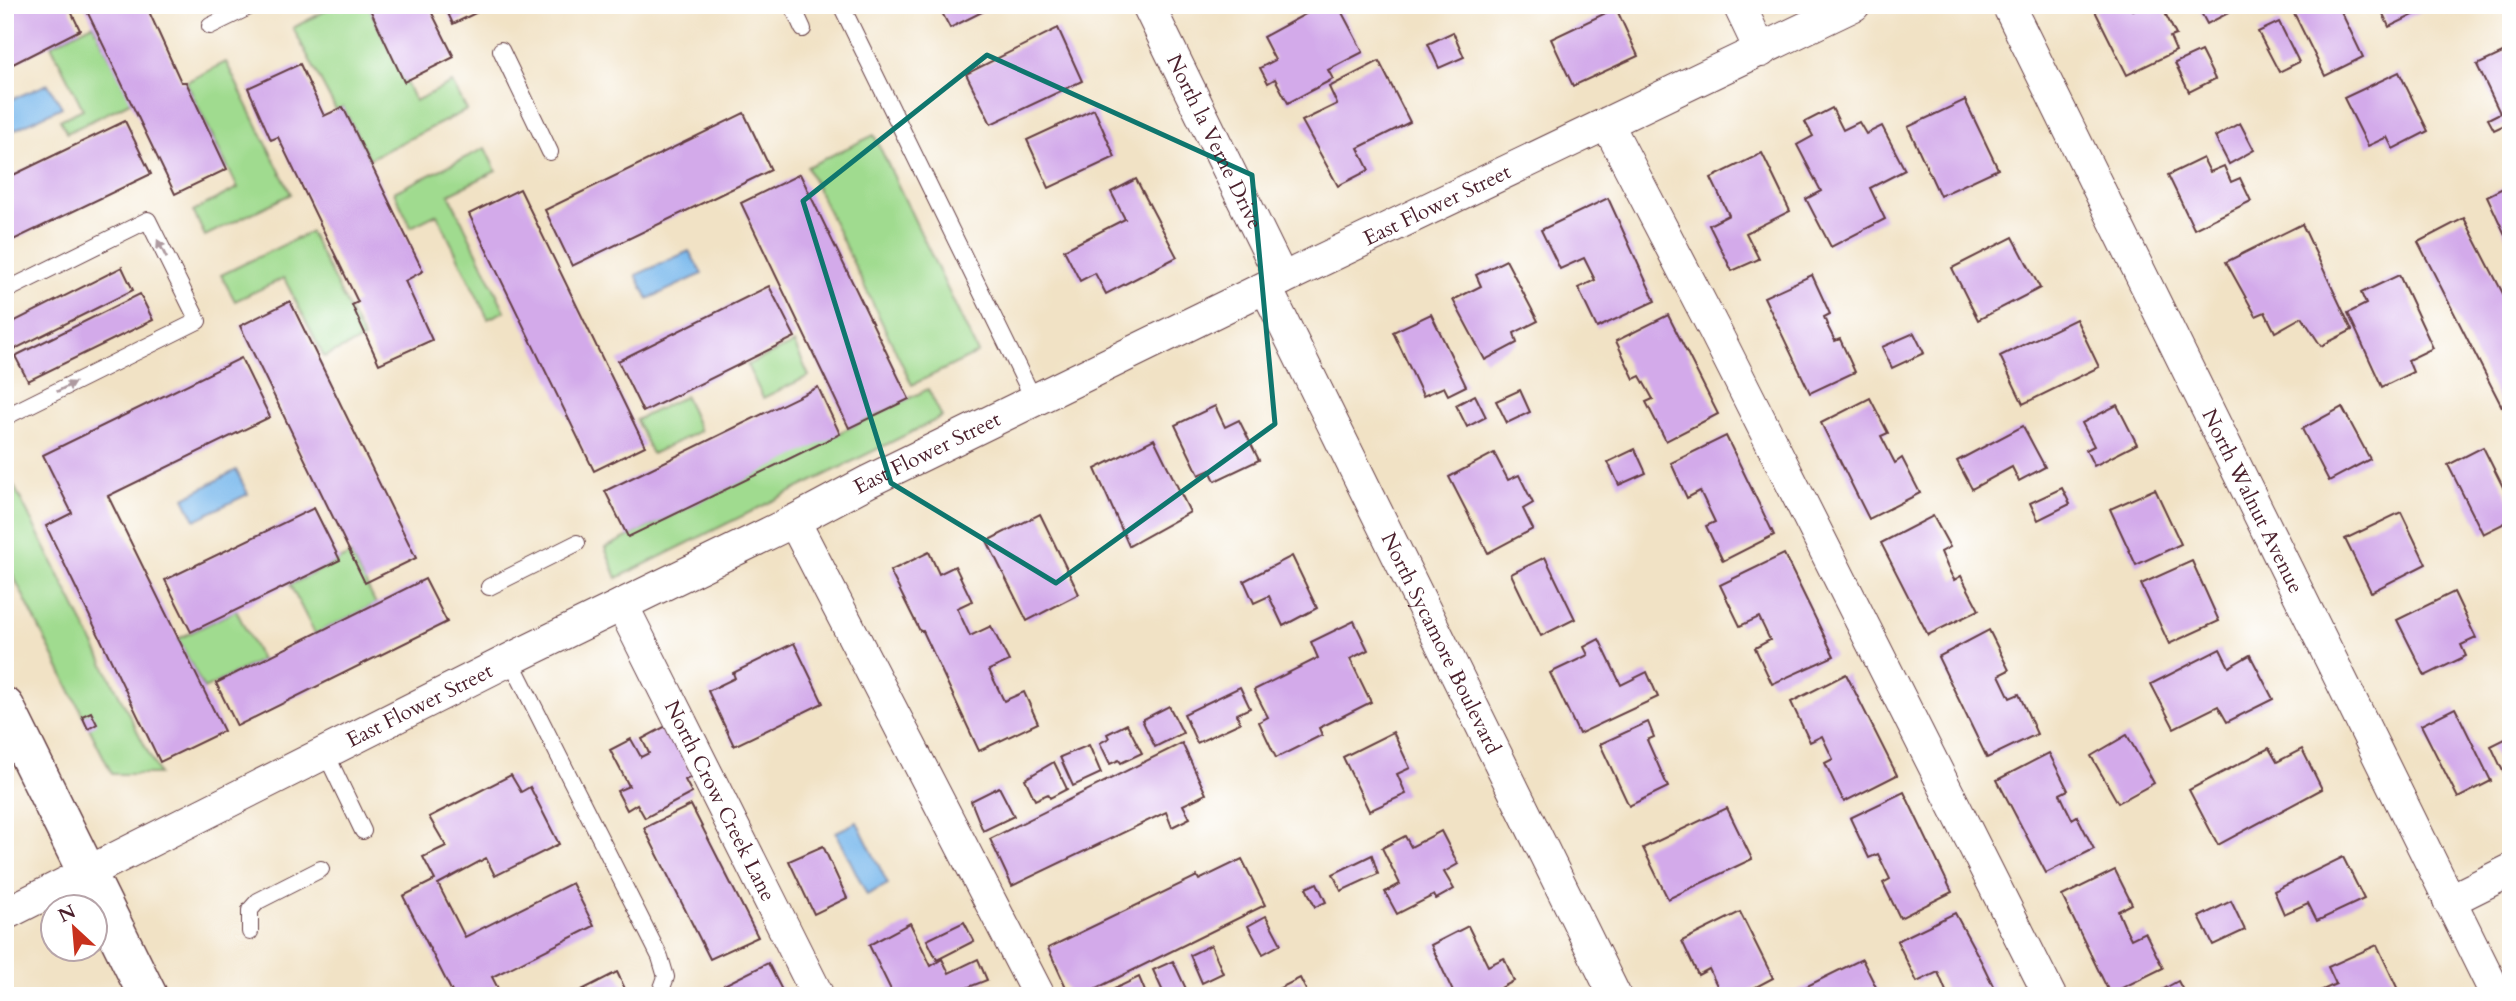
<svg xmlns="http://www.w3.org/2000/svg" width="2516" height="1001" viewBox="0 0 2516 1001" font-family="Cardo,serif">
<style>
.green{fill:#a0db8f;stroke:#757d5d;stroke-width:2}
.water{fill:#78b8ec;stroke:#616c8c;stroke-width:2}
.building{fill:#d3aaea}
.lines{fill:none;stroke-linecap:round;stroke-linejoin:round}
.service-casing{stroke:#633c42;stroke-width:18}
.minor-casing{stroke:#633c42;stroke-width:34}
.primary-casing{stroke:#633c42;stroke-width:41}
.service{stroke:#fff;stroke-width:16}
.minor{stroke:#fff;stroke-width:32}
.primary{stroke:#fff;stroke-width:38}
.oneway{fill:#ae9aa0}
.marked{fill:none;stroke:#0f766e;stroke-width:5;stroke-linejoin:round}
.labels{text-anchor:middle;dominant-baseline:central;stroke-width:5;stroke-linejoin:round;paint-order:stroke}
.street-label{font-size:21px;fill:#4a1f2b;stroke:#fff}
</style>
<rect width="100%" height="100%" fill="#fff"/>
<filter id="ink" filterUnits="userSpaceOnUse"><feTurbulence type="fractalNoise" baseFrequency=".0143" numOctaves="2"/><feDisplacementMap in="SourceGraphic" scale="14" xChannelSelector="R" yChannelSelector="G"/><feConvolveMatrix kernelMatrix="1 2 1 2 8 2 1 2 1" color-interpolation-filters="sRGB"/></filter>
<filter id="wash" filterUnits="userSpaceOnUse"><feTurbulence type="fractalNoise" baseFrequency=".00686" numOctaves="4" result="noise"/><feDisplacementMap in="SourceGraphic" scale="28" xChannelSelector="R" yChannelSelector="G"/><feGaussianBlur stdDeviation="1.57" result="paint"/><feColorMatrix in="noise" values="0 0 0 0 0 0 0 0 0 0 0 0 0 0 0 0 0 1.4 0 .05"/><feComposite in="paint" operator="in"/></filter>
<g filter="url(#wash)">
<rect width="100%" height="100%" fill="#f1e2c5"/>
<g class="green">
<polygon points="336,5 368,5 415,101 452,83 467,110 369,159 343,107 336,110 293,28"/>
<polygon points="93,24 132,101 67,133 60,120 83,109 51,45"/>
<polygon points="226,62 291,194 205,236 193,211 238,188 186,82"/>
<polygon points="874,135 978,353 912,385 807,167"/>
<polygon points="485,148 496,171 449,194 505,311 488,319 437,214 411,227 394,192"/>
<polygon points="310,232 364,339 324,357 284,278 235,301 221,275"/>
<polygon points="794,343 809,376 763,398 747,365"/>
<polygon points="928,389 942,417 617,578 605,548"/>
<polygon points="685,396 700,431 652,454 636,420"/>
<polygon points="5,468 159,774 112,774 5,559"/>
<polygon points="351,554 376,604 315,634 290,585"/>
<polygon points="236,610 261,660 204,689 178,639"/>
</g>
<g class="water">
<polygon points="48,84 62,107 6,134 5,102"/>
<polygon points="689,251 702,274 648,299 636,275"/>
<polygon points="236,470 248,494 195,520 184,498"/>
<polygon points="857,822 888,884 867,895 836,832"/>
</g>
<g id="blocks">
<g class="building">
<polygon points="5,5 68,5 80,30 5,68"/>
<polygon points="84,5 146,5 181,82 186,82 227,169 175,194"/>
<polygon points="368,5 428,5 454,57 404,82"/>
<polygon points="444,5 492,5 453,24"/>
<polygon points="938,5 996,5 950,28"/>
<polygon points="1322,5 1338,5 1363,52 1328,70 1333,79 1288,103 1275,79 1268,83 1260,68 1275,60 1263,37"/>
<polygon points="2108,5 2131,5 2133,10 2143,5 2161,5 2176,35 2170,37 2176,51 2127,75 2095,11"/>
<polygon points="2197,5 2244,5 2207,24"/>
<polygon points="2290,5 2338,5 2363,57 2325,76"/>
<polygon points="2379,5 2434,5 2389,27"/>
<polygon points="1616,8 1638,56 1573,86 1551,39"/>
<polygon points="2279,22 2299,62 2279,72 2258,32"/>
<polygon points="1058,28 1082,81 991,124 966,74"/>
<polygon points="1453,32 1464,57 1439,68 1428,44"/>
<polygon points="2511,49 2511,122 2494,130 2488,119 2500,113 2477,65"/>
<polygon points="2201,51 2215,79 2189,92 2175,63"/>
<polygon points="1379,61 1410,122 1358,148 1369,170 1338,186 1302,121 1337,104 1329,87"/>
<polygon points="300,64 324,116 343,107 423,271 405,281 432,340 379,364 352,305 358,302 278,137 271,140 248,88"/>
<polygon points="2399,72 2428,131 2393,149 2387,137 2368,146 2344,98"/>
<polygon points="1965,100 1998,169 1940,196 1908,127"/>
<polygon points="1832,108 1843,130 1859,122 1866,134 1882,126 1905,170 1870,188 1885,219 1831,247 1806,199 1821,191 1797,145 1813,136 1805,122"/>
<polygon points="1094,109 1115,157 1049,188 1027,140"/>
<polygon points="744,113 771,170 572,266 545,210"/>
<polygon points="125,121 151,174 5,244 5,179"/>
<polygon points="2240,123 2254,150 2229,164 2215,137"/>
<polygon points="1762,153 1790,211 1746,233 1759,259 1732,271 1709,225 1729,215 1711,178"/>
<polygon points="2203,158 2210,172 2224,166 2231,182 2240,178 2251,201 2194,229 2168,175"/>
<polygon points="800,174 909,399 849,428 741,203"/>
<polygon points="1136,179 1177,257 1106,294 1095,273 1080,281 1064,250 1125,219 1111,192"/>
<polygon points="2511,184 2511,237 2507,239 2487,196"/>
<polygon points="520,189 645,446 594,471 469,214"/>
<polygon points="1608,198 1655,301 1597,328 1578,288 1595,280 1584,258 1560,269 1541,230"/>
<polygon points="2464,218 2511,309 2511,403 2502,407 2418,242"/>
<polygon points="2302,224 2352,330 2321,346 2302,317 2275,332 2265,312 2256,316 2226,262"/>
<polygon points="2013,237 2040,288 1978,320 1952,268"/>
<polygon points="1506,260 1538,321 1514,333 1517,343 1485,360 1453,300 1481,286 1476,275"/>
<polygon points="122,267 133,290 5,354 5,326"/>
<polygon points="1812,275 1830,314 1824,317 1828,327 1835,341 1840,339 1855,372 1810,393 1764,297"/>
<polygon points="2399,275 2433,348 2408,360 2413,372 2382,387 2348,313 2366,304 2361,293"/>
<polygon points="769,286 795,337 643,412 618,361"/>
<polygon points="140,294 153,320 28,381 15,356"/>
<polygon points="290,301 416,558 365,583 240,326"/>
<polygon points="1431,314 1466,386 1448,395 1444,387 1423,396 1393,332"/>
<polygon points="1668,315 1718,414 1666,441 1646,402 1653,399 1640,376 1634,379 1616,341"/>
<polygon points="2076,319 2099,367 2023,404 2000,356"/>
<polygon points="1914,333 1924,353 1892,368 1882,347"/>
<polygon points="241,358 270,417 108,496 224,731 160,762 46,526 72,513 43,455"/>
<polygon points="818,387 840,434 628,537 605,491"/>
<polygon points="1520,390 1530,412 1507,423 1496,401"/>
<polygon points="1475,395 1486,417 1467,427 1456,405"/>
<polygon points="1870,398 1888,433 1881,436 1895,463 1902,458 1920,493 1869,519 1821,423"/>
<polygon points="2117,405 2137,444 2094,466 2086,450 2094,446 2082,423"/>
<polygon points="1215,406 1225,427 1239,420 1259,460 1215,481 1210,470 1199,475 1175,425"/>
<polygon points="2342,407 2370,459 2329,481 2302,429"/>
<polygon points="2023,426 2045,467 2019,481 2012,467 1972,489 1957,461"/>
<polygon points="1726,436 1774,535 1723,561 1706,526 1715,522 1700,491 1687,498 1671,463"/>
<polygon points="1154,439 1190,512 1129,546 1095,469"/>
<polygon points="2483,447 2511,503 2511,520 2483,534 2448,465"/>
<polygon points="1635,449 1646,473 1619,485 1608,462"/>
<polygon points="1494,453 1508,480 1519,475 1533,503 1523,509 1533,529 1488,553 1449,477"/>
<polygon points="2062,488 2070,504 2038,520 2030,503"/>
<polygon points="2155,489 2181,544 2136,565 2110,509"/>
<polygon points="314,508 340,560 191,632 165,580"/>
<polygon points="2401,512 2426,564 2371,592 2345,539"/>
<polygon points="1040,514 1079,594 1027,621 987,541"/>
<polygon points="1933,516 1950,547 1941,552 1947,566 1954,580 1961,576 1979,610 1928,635 1881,543"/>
<polygon points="929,552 939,574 955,566 972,601 957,608 970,636 991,626 1009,661 989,670 1004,701 1024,692 1038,723 979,751 923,631 920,631 890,571"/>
<polygon points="1784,554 1834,656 1772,684 1755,648 1770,640 1759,617 1740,626 1720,585"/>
<polygon points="1292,556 1317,608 1283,626 1269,596 1254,603 1244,581"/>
<polygon points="1545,557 1575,619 1541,636 1511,574"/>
<polygon points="2192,561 2219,621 2169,644 2141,584"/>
<polygon points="425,579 447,622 237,726 216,683"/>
<polygon points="2454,592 2476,638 2461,645 2466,656 2425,676 2397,620"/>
<polygon points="1354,621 1368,650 1350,659 1371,702 1319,728 1322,735 1276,758 1259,722 1268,717 1254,690 1318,658 1311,642"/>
<polygon points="1989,630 2009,670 1999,675 2010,698 2019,694 2037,734 1987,758 1938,657"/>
<polygon points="1599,639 1621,685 1647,672 1658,697 1579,734 1550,673 1588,655 1584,647"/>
<polygon points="794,643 823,703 734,746 708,691 735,678 733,673"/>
<polygon points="2220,649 2229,667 2250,655 2273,699 2227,722 2218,706 2174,728 2151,684"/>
<polygon points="1846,674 1897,775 1844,802 1825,763 1833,759 1822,736 1810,742 1791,702"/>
<polygon points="1240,687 1250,708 1237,714 1240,723 1197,743 1184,714"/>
<polygon points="1169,706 1183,733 1155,747 1142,720"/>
<polygon points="2455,708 2491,781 2458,798 2421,725"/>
<polygon points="91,712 97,724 88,729 82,716"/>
<polygon points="1648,722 1654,737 1647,740 1668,787 1629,806 1600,744"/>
<polygon points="1127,724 1142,753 1121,763 1119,760 1110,764 1100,743 1109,738 1107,734"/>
<polygon points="666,726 693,776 685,780 692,793 645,818 637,804 627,810 617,791 629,786 610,750 631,739 641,757 649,753 642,739"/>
<polygon points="1393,732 1410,768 1397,774 1406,794 1369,811 1343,757"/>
<polygon points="2127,735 2154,783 2118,803 2091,756"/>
<polygon points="2511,736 2511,788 2491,746"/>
<polygon points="1182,743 1206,794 1183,805 1190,818 1172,827 1166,812 1012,886 990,839"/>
<polygon points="1089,745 1101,773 1073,786 1060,757"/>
<polygon points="2269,748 2277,762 2302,749 2322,789 2218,845 2189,790"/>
<polygon points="2049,753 2068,790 2060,794 2066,807 2072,819 2077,816 2094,849 2046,873 1997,780"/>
<polygon points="1054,762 1067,789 1050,798 1048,794 1035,800 1025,779"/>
<polygon points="511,775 521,792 530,787 559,844 495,876 486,858 438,884 465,937 572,883 594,926 492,977 502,996 454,996 403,896 435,880 423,857 446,846 429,817"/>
<polygon points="999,787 1014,816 983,831 971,801"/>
<polygon points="1904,792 1952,892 1900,918 1883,883 1890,879 1878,854 1869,858 1850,818"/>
<polygon points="691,805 758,937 710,959 644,828"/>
<polygon points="1727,808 1752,859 1668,899 1643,848"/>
<polygon points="1441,831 1458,864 1444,872 1454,889 1436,899 1434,895 1397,914 1385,892 1400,884 1382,848 1405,836 1411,847"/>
<polygon points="823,846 847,898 814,914 789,861"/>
<polygon points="1372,855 1378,874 1341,891 1333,874"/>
<polygon points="2343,857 2364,899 2317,921 2308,903 2284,914 2274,891"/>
<polygon points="1242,859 1265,905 1081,996 1070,996 1048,948 1197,876 1199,880"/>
<polygon points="2115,870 2132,904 2118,911 2124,925 2131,939 2145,932 2163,968 2110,994 2062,896"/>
<polygon points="1317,883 1326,902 1315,907 1306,888"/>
<polygon points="2231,901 2245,930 2213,945 2199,917"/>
<polygon points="1740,912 1773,978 1739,996 1722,996 1709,969 1698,975 1682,941"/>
<polygon points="1955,913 1982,963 1998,996 1948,996 1938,972 1917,982 1897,941"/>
<polygon points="1266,916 1281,944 1263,954 1248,926"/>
<polygon points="964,922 974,941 937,960 927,940"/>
<polygon points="910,923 931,966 942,959 949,973 978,959 987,980 946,996 894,996 869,945"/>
<polygon points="1468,926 1488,966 1504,958 1514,981 1486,996 1455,996 1431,945"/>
<polygon points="1211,945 1223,973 1202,983 1190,955"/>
<polygon points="2377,945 2401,996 2309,996 2336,984 2328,967"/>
<polygon points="1862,959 1878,991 1868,996 1787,996"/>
<polygon points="1173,961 1188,993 1182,996 1165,996 1153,970"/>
<polygon points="768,963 785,996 730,996 724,985"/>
<polygon points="617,972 628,995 627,996 570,996"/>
<polygon points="1139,977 1147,996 1117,996 1114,989"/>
<polygon points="1300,978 1309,996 1281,996 1278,989"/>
<polygon points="2178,981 2186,996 2151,996"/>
</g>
</g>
</g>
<g filter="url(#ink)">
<use href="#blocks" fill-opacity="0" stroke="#633c42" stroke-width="2"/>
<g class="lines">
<defs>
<g id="service">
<polyline points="792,5 803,29"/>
<polyline points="841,5 1034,400"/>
<polyline points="210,26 253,5"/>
<polyline points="501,50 550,152"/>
<polyline points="5,291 148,220 198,321 5,417"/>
<polyline points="489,587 577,543"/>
<polyline points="511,661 660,957 666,977 659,996"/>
<polyline points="325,752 363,831"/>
<polyline points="250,932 250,910 258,901 321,869"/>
</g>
<g id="minor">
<path id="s1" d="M1148,5L1282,279"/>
<polyline points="1739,5 1761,51"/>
<path id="s2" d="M2008,5L2497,996"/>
<polyline points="1608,125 1715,331 2050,996"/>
<path id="s3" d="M1266,288L1615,996"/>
<polyline points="794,521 1039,996"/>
<path id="s4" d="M622,605L818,996"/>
<polyline points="2449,901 2511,870"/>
<path id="s5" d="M5,914L521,654L794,521L867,482L1282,279L1854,5"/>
</g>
<polyline id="primary" points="5,707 148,996"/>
</defs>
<use href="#service" class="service-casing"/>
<use href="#minor" class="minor-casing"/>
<use href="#primary" class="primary-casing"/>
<use href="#service" class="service"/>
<use href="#minor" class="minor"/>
<use href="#primary" class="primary"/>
</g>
<defs><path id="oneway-solid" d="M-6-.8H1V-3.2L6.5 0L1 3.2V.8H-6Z" transform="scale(1.75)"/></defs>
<g class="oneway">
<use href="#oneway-solid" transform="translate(162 249) rotate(-117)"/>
<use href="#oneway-solid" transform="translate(66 387) rotate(-27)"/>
</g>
</g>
<path class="marked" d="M987,55L1252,175L1275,424L1056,583L891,483L803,201Z"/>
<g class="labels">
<g class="street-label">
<text stroke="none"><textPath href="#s1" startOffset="152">North la Verne Drive</textPath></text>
<text stroke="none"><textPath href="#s5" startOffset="1598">East Flower Street</textPath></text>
<text stroke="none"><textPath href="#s5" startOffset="1031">East Flower Street</textPath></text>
<text stroke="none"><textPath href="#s2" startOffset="553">North Walnut Avenue</textPath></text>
<text stroke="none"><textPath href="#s3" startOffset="396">North Sycamore Boulevard</textPath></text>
<text stroke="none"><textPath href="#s5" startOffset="464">East Flower Street</textPath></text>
<text stroke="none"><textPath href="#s4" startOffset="219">North Crow Creek Lane</textPath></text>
</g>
</g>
<rect width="2516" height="1001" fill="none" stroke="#fff" stroke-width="28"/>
<g transform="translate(74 928) rotate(334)"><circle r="33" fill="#ffffff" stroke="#b7a5aa" stroke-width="2"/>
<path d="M0-5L12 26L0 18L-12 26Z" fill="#c8321e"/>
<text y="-10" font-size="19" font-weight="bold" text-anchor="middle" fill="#4a1f2b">N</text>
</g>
</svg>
